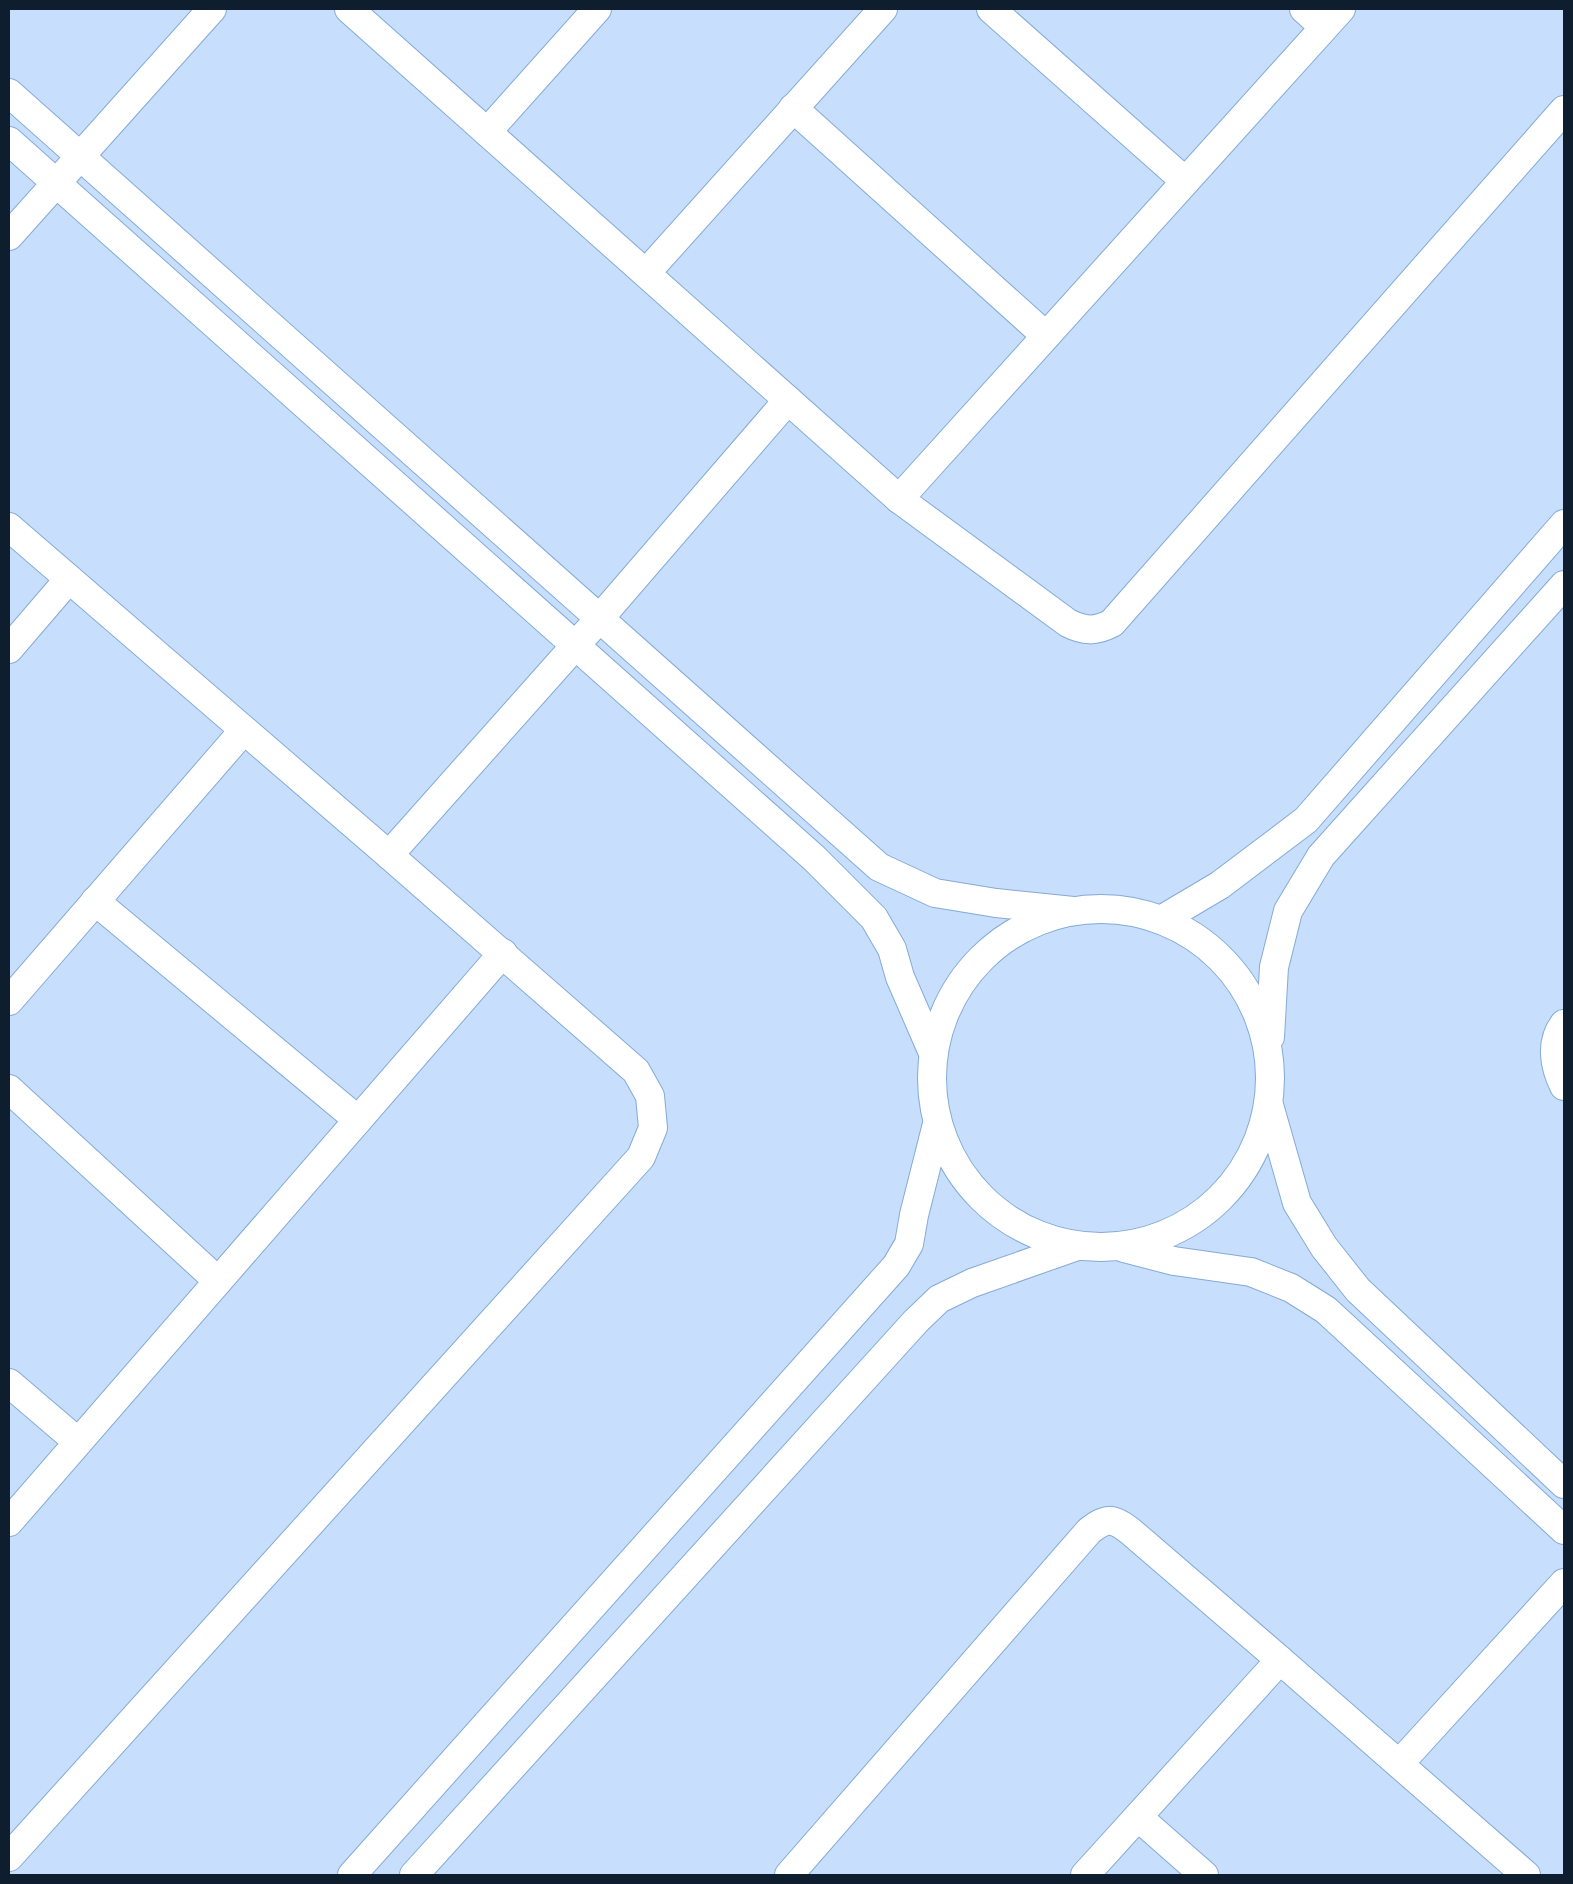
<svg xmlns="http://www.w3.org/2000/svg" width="1573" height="1884" viewBox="0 0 1573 1884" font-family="Montserrat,sans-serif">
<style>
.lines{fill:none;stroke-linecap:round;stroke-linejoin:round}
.minor-casing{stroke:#83aad8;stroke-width:30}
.minor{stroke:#fff;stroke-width:28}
</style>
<rect width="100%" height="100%" fill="#c7dffc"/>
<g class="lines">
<defs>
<g id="minor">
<path d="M349,9L899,499L1068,623C1084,631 1095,632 1112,623L1564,110"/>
<polyline points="991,9 1185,181"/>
<polyline points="1304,9 1324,27"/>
<polyline points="9,93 879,867 935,893 996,903 1073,911"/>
<polyline points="793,108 1046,336"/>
<polyline points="487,132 597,9"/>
<polyline points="9,141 814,858 874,918 892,949 900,977 933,1053"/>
<polyline points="9,236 212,9"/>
<polyline points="646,273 883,9"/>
<polyline points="899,499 1341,9"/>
<polyline points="9,527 389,855 636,1071 650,1096 653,1128 641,1157 9,1857"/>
<polyline points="9,649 69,579"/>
<polyline points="389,855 599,619 788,400"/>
<polyline points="95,901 358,1120"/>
<circle cx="1101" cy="1078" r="169"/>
<polyline points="1161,920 1220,885 1306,820 1564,524"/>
<polyline points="9,1001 244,730"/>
<path d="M1564,1024C1550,1042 1554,1066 1564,1086"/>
<polyline points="1270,1037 1274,967 1288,911 1321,856 1564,585"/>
<polyline points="9,1089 218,1281"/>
<polyline points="1269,1105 1297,1203 1324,1247 1358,1290 1564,1484"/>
<polyline points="1124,1248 1174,1261 1251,1272 1291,1288 1326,1310 1564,1530"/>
<polyline points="9,1383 78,1442"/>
<polyline points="9,1522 503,953"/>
<polyline points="1399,1764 1564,1583"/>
<polyline points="1138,1817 1204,1875"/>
<polyline points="352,1875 896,1266 909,1244 914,1215 937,1124"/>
<polyline points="414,1875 916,1321 939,1299 972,1283 1077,1246"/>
<path d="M789,1875L1089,1531C1106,1518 1112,1517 1130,1531L1280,1660L1526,1875"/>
<polyline points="1085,1875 1280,1660"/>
</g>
</defs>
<use href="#minor" class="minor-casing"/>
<use href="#minor" class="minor"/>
</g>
<rect width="1573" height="1884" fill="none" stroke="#0f1e2f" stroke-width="20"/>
</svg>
